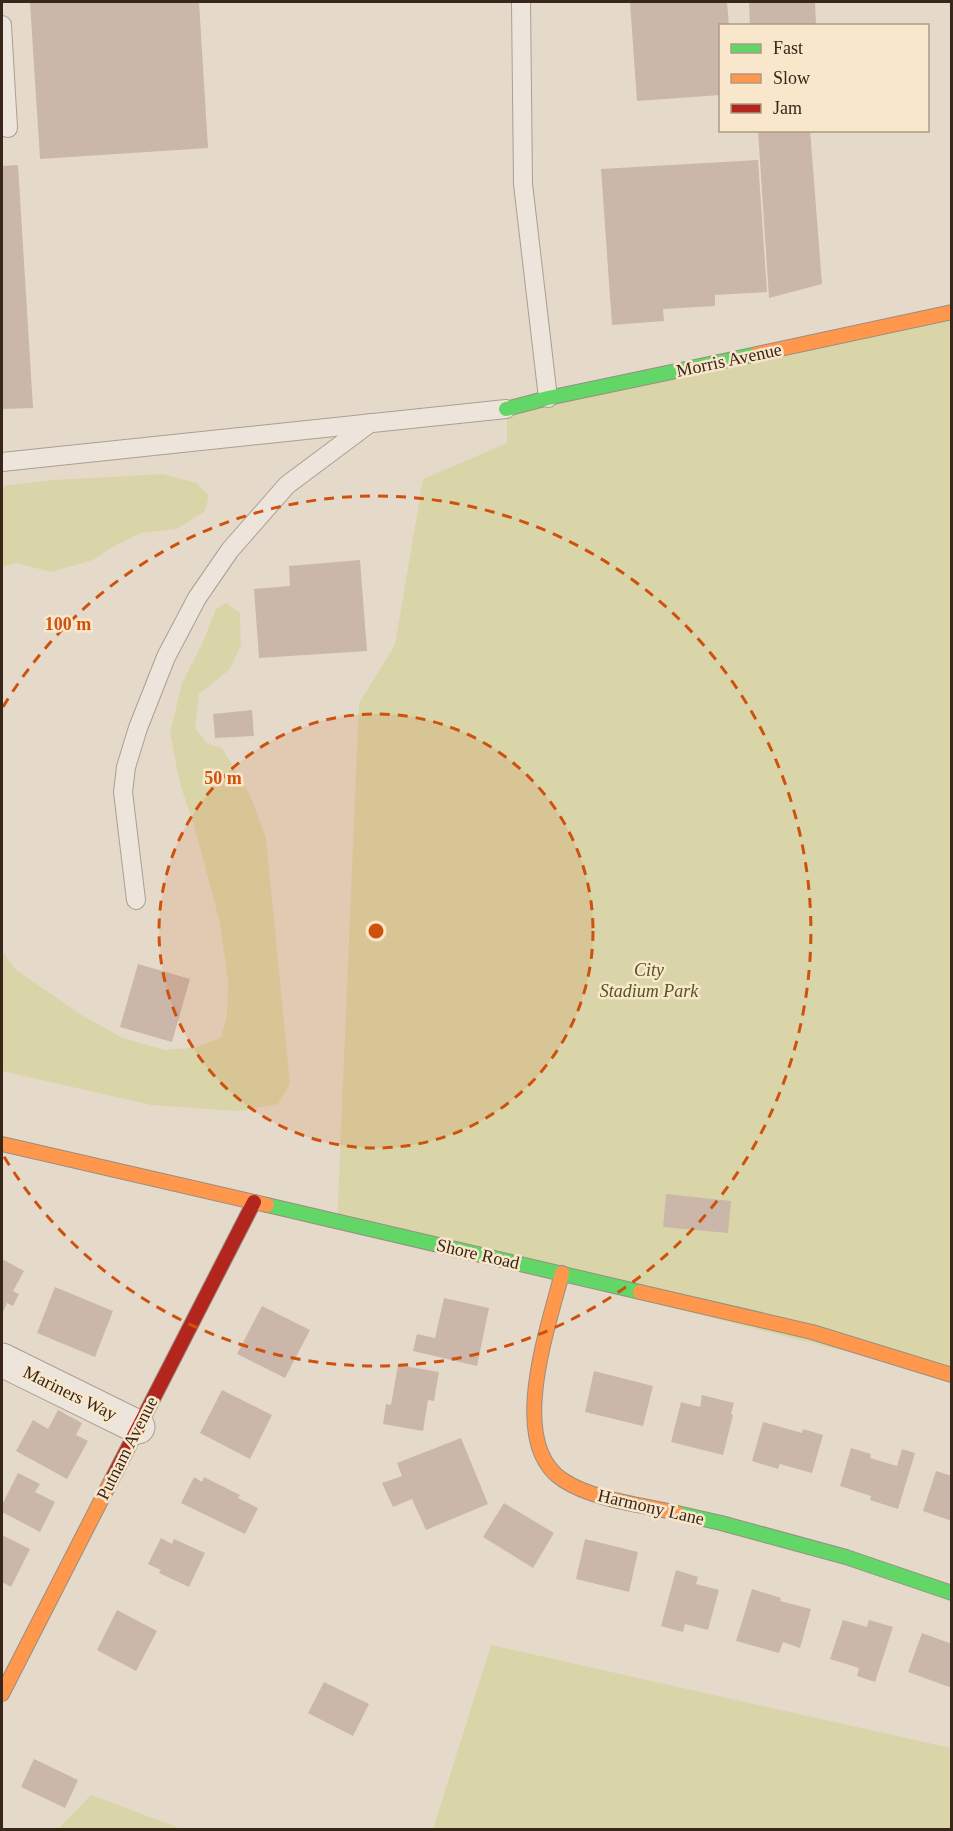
<svg xmlns="http://www.w3.org/2000/svg" width="953" height="1831" viewBox="0 0 953 1831" font-family="'Times New Roman',serif">
<style>
.green{fill:#dad5a9}
.building{fill:#cab7a9}
.lines{fill:none;stroke-linecap:round;stroke-linejoin:round}
.lane-casing{stroke:#aa9f93;stroke-width:20}
.street-casing{stroke:#aa9f93;stroke-width:35}
.fast-casing{stroke:#998e83;stroke-width:16}
.slow-casing{stroke:#998e83;stroke-width:16}
.jam-casing{stroke:#998e83;stroke-width:16}
.lane{stroke:#ede5db;stroke-width:18}
.street{stroke:#ede5db;stroke-width:33}
.fast{stroke:#63d668;stroke-width:14}
.slow{stroke:#ff974d;stroke-width:14}
.jam{stroke:#b3261e;stroke-width:14}
.ring{fill:none;stroke:#ce510e;stroke-width:3;stroke-dasharray:10 8}
.labels{text-anchor:middle;dominant-baseline:central;stroke-width:5;stroke-linejoin:round;paint-order:stroke}
.street-label{font-size:18px;fill:#39261a;stroke:#f9e7cc}
.park-label{font-size:18px;font-style:italic;fill:#50581f;stroke:#f9e7cc}
.centre{fill:#ce510e;stroke:#f9e7cc;stroke-width:3}
.ring-label{font-size:18px;text-anchor:middle;font-weight:bold;fill:#ce510e;stroke:#f9e7cc;stroke-width:5;stroke-linejoin:round;paint-order:stroke}
</style>
<rect width="100%" height="100%" fill="#e5dac9"/>
<g class="green">
<polygon points="951,305 951,1378 337,1224 359,703 395,645 423,479 507,443 507,412"/>
<polygon points="163,474 197,483 209,496 205,511 177,529 141,533 111,548 93,560 51,572 16,563 2,567 2,486 53,480"/>
<polygon points="226,603 240,613 241,646 229,670 199,694 195,728 208,744 222,748 250,795 266,838 290,1084 278,1104 238,1111 151,1105 2,1071 2,951 15,969 83,1016 123,1038 165,1050 197,1047 221,1038 227,1015 228,980 220,923 194,825 180,784 170,733 182,683 202,644 216,609"/>
<polygon points="491,1645 951,1748 951,1829 433,1829"/>
<polygon points="91,1795 182,1829 58,1829"/>
</g>
<g class="building">
<polygon points="30,2 199,2 208,148 40,159"/>
<polygon points="630,2 727,2 729,26 720,26 720,95 637,101"/>
<polygon points="749,2 815,2 816,26 750,26"/>
<polygon points="758,130 810,130 822,284 769,298"/>
<polygon points="758,160 767,292 715,295 715,306 663,309 664,321 612,325 601,169"/>
<polygon points="18,165 33,408 2,409 2,166"/>
<polygon points="360,560 367,651 259,658 254,589 290,586 289,566"/>
<polygon points="252,710 254,736 215,738 213,714"/>
<polygon points="138,964 190,979 172,1042 120,1027"/>
<polygon points="666,1194 731,1201 728,1233 663,1227"/>
<polygon points="2,1259 24,1271 13,1291 19,1294 13,1306 7,1303 2,1314"/>
<polygon points="55,1287 113,1311 95,1357 37,1333"/>
<polygon points="444,1298 489,1308 477,1366 413,1351 417,1334 435,1338"/>
<polygon points="262,1306 310,1330 285,1378 237,1354"/>
<polygon points="398,1365 439,1372 434,1401 428,1400 423,1431 383,1424 386,1404 391,1405"/>
<polygon points="594,1371 653,1386 643,1426 585,1412"/>
<polygon points="222,1390 272,1415 250,1459 200,1433"/>
<polygon points="702,1395 734,1403 731,1414 733,1415 723,1455 671,1442 681,1402 700,1407"/>
<polygon points="58,1410 82,1423 76,1435 88,1441 67,1479 16,1451 33,1420 48,1429"/>
<polygon points="763,1422 802,1433 803,1429 823,1435 812,1473 780,1464 778,1469 752,1461"/>
<polygon points="461,1438 488,1504 426,1530 412,1499 393,1507 382,1483 402,1476 397,1463"/>
<polygon points="851,1448 871,1454 870,1458 897,1466 902,1449 915,1453 898,1509 870,1500 871,1496 840,1486"/>
<polygon points="936,1471 952,1476 952,1521 923,1511"/>
<polygon points="18,1473 40,1484 35,1492 55,1502 40,1532 2,1512 2,1505"/>
<polygon points="194,1477 202,1482 204,1477 240,1495 238,1498 258,1508 245,1534 181,1503"/>
<polygon points="504,1503 554,1533 533,1568 483,1537"/>
<polygon points="2,1535 30,1549 11,1587 2,1582"/>
<polygon points="161,1538 172,1544 174,1539 205,1553 189,1587 159,1573 161,1570 148,1564"/>
<polygon points="585,1539 638,1552 629,1592 576,1579"/>
<polygon points="676,1570 698,1577 696,1584 719,1590 708,1630 685,1624 683,1632 661,1626"/>
<polygon points="752,1589 781,1598 780,1601 811,1609 800,1648 783,1642 779,1653 736,1641"/>
<polygon points="117,1610 157,1631 136,1671 97,1650"/>
<polygon points="843,1620 867,1627 869,1620 893,1627 875,1682 857,1676 859,1668 830,1659"/>
<polygon points="922,1633 952,1644 952,1688 908,1672"/>
<polygon points="324,1682 369,1704 353,1736 308,1713"/>
<polygon points="34,1759 78,1780 65,1808 21,1787"/>
</g>
<g class="lines">
<defs>
<g id="lane">
<polyline points="521,2 523,184 548,398"/>
<polyline points="2,25 8,128"/>
<polyline points="2,462 506,409"/>
<polyline points="136,900 123,792 126,767 138,728 166,657 197,598 230,550 287,485 370,423"/>
</g>
<polyline id="street" points="2,1360 138,1427"/>
<g id="fast">
<polyline points="506,409 548,398 757,354"/>
<polyline points="267,1205 640,1292"/>
<polyline points="677,1513 721,1523 846,1557 952,1593"/>
</g>
<g id="slow">
<polyline points="757,354 952,312"/>
<polyline points="2,1144 267,1205"/>
<path d="M562,1273C549,1326 506,1443 563,1480C593,1500 643,1505 677,1513"/>
<polyline points="640,1292 812,1332 952,1375"/>
<polyline points="2,1694 112,1479"/>
</g>
<polyline id="jam" points="112,1479 254,1202"/>
</defs>
<use href="#lane" class="lane-casing"/>
<use href="#street" class="street-casing"/>
<use href="#fast" class="fast-casing"/>
<use href="#slow" class="slow-casing"/>
<use href="#jam" class="jam-casing"/>
<use href="#lane" class="lane"/>
<use href="#street" class="street"/>
<use href="#fast" class="fast"/>
<use href="#slow" class="slow"/>
<use href="#jam" class="jam"/>
</g>
<circle cx="376" cy="931" r="217" fill="#ce510e" fill-opacity=".12"/>
<g class="ring">
<circle cx="376" cy="931" r="217"/>
<path d="M3 707A435 435 0 1 1 3 1155"/>
</g>
<g class="labels">
<g class="street-label">
<text transform="translate(729 360) rotate(-12)">Morris Avenue</text>
<text transform="translate(478 1254) rotate(13)">Shore Road</text>
<text transform="translate(70 1393) rotate(26)">Mariners Way</text>
<text transform="translate(127 1448) rotate(-63)">Putnam Avenue</text>
<text transform="translate(651 1507) rotate(13)">Harmony Lane</text>
</g>
<g class="park-label">
<text x="649" y="970">City<tspan x="649" dy="21">Stadium Park</tspan></text>
</g>
</g>
<circle cx="376" cy="931" r="9" class="centre"/>
<g class="ring-label">
<text x="68" y="630">100 m</text>
<text x="223" y="784">50 m</text>
</g>
<rect width="953" height="1831" fill="none" stroke="#39261a" stroke-width="6"/>
<rect x="719" y="24" width="210" height="108" fill="#f9e7cc" stroke="#ac9a85" stroke-width="1.5"/>
<rect x="731" y="44" width="30" height="9" fill="#63d668" stroke="#ac9a85" stroke-width="1.5"/>
<text x="773" y="54" font-size="18" fill="#39261a">Fast</text>
<rect x="731" y="74" width="30" height="9" fill="#ff974d" stroke="#ac9a85" stroke-width="1.5"/>
<text x="773" y="84" font-size="18" fill="#39261a">Slow</text>
<rect x="731" y="104" width="30" height="9" fill="#b3261e" stroke="#ac9a85" stroke-width="1.5"/>
<text x="773" y="114" font-size="18" fill="#39261a">Jam</text>
</svg>
